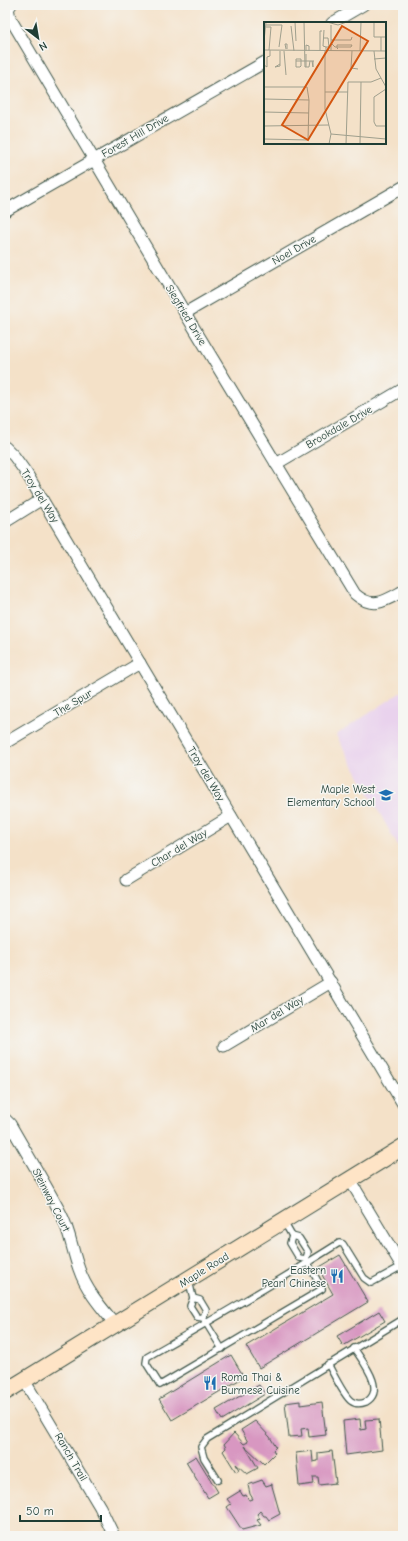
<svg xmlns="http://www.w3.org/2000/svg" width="408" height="1541" viewBox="0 0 408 1541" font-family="'Comic Neue',sans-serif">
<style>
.built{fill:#e9d2ed}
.building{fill:#d897c1}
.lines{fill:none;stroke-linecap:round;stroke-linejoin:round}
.lane-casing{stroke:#3f564a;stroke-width:8}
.street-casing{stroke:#3f564a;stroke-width:13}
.secondary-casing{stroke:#3f564a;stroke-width:18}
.path{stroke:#3f564a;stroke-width:2;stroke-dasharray:3 3;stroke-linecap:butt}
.lane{stroke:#fff;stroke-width:5.5}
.street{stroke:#fff;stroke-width:11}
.secondary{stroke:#fee4c6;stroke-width:16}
.labels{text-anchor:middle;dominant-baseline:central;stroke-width:3;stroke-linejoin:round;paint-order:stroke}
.street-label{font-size:11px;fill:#1f3d34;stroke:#f6f6f2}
.poi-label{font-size:11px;fill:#1f3d34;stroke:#f6f6f2;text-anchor:end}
.inset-road{fill:none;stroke:#9f9f8d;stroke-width:1}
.view{fill:#d45610;fill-opacity:0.15;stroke:#d45610;stroke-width:2}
.inset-edge{fill:none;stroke:#1f3d34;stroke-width:2}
</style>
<rect width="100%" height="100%" fill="#f6f6f2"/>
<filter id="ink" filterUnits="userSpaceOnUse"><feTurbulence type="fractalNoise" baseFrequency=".025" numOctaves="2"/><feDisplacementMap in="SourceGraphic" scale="8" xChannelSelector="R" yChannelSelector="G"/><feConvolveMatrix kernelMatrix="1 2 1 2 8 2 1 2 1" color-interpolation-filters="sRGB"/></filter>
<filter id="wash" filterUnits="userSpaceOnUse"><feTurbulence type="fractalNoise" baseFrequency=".012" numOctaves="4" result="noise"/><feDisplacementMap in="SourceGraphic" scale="16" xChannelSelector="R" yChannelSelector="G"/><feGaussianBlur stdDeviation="0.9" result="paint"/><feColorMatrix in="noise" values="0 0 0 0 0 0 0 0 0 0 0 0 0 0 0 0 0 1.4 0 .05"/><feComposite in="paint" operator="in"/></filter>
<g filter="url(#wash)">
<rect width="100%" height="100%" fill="#f4e1c8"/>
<polygon class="built" points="403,691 403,855 336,735"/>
<g id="blocks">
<g class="building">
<polygon points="340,1255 368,1302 259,1368 246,1346 333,1294 318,1268"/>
<polygon points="379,1311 385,1321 343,1346 337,1336"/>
<polygon points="231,1355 244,1377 172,1420 159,1399"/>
<polygon points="259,1385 265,1394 222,1420 216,1410"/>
<polygon points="300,1401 300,1405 322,1402 326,1435 309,1437 308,1428 301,1429 302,1436 289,1437 285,1403"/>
<polygon points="360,1419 361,1430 366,1429 365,1420 379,1419 382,1450 346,1455 343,1421"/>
<polygon points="255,1421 270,1437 276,1447 273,1450 275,1453 264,1464 245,1446 258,1468 247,1474 236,1464 239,1470 236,1472 223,1451 226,1448 224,1444 234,1433 244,1444 248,1442 241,1430"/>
<polygon points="312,1451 313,1462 318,1461 318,1453 332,1451 336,1483 319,1485 318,1477 313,1477 314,1484 299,1486 296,1453"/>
<polygon points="196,1456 218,1492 208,1498 186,1462"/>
<polygon points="262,1480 266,1486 272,1484 272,1486 280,1514 269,1520 266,1516 264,1516 260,1511 257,1514 260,1519 257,1520 261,1525 242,1530 227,1507 231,1504 227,1499 240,1491 243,1496 246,1495 249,1500 253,1499 250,1494 248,1485"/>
</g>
</g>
</g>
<g filter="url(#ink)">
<use href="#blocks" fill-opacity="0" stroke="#3f564a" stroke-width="1"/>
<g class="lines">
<defs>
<g id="lane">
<polyline points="284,1222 292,1236"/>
<path d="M306,1259L299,1258L290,1243L292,1236L299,1238L308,1252L306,1259L308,1263L322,1289L160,1385L146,1363L147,1357C212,1320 276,1283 339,1243L343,1244L364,1278L371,1283L402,1266"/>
<polyline points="189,1281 193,1298"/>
<polyline points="203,1318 197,1317 190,1306 193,1298 200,1300 206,1310 203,1318 222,1349"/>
<path d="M328,1364C333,1373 344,1396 351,1401C355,1404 361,1404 366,1402C387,1390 362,1361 354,1348"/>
<polyline points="218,1480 204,1458 201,1447 207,1439 403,1319"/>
</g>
<g id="street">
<path d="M11,5L8,8L10,18L185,313L355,594C373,610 385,601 403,591"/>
<polyline points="332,23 363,5"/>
<polyline points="5,211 265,62"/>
<polyline points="185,313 403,187"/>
<polyline points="5,447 14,456 27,474 403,1104"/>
<polyline points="276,464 403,389"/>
<polyline points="5,522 42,499"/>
<polyline points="5,743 140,663"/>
<polyline points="126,880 231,816"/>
<polyline points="224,1046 331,982"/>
<path d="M5,1119L10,1124C27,1154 45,1183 61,1214C70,1231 72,1250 79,1269C86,1290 101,1307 115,1324"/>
<polyline points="350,1180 403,1268"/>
<polyline points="24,1380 100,1507 114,1536"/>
</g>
<polyline id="secondary" points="5,1392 403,1147"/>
</defs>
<use href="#lane" class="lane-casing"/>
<use href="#street" class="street-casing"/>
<use href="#secondary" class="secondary-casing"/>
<polyline class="path" points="403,804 403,805"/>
<use href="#lane" class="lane"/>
<use href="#street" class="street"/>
<use href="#secondary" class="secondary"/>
</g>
</g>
<defs>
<symbol id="school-bare" viewBox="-9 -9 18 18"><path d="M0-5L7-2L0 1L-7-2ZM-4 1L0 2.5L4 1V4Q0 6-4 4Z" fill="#1f6fb2" stroke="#f6f6f2" stroke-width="2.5" paint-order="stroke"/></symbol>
<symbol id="restaurant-bare" viewBox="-9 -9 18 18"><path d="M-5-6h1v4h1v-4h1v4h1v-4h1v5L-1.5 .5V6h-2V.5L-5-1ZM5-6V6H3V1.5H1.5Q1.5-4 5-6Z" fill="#1f6fb2" stroke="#f6f6f2" stroke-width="2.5" paint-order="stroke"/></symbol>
</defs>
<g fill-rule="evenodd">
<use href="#school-bare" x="376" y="785" width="20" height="20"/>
<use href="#restaurant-bare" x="327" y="1266" width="20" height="20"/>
<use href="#restaurant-bare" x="200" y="1373" width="20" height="20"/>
</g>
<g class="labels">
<g class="street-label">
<text transform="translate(135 136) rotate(-30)">Forest Hill Drive</text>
<text transform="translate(294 250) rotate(-30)">Noel Drive</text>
<text transform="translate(186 315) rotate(59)">Siegfried Drive</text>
<text transform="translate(339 427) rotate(-30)">Brookdale Drive</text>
<text transform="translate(40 496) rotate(58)">Troy del Way</text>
<text transform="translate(73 703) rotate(-31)">The Spur</text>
<text transform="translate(206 774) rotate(59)">Troy del Way</text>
<text transform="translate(179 848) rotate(-31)">Char del Way</text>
<text transform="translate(277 1014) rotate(-31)">Mar del Way</text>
<text transform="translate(51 1200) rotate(63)">Steinway Court</text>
<text transform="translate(204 1270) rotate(-32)">Maple Road</text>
<text transform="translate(71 1457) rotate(60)">Ranch Trail</text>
</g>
<g class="poi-label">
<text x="375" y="789">Maple West<tspan x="375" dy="13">Elementary School</tspan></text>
<text x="326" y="1270">Eastern<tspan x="326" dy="13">Pearl Chinese</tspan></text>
<text x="221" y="1377" text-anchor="start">Roma Thai &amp;<tspan x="221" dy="13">Burmese Cuisine</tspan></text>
</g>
</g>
<g transform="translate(264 22)">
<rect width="122" height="122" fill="#f4e1c8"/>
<path class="inset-road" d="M31,0L32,19M40,0L41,45H45L46,39M63,0L74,3L83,0M110,0V15H122M2,3H18L15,25M67,3V29M27,4L30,29M2,5H7L5,28M60,8L59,24L62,25M117,15V29M60,16H64L65,25H62V29M67,18H87L88,15M0,19L2,0M67,21L71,25H87L88,23H73V26L74,27M22,27L21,22H23V27M0,28L122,29M16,29V44L11,45L16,42M20,29L22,53M42,29V23L45,24V29M56,29V9H58M61,29V87L67,112L65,122M88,29L87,46L94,47M96,29L97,0M110,29L112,47L122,65M42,32V45M110,37L122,36M32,39V45H36L37,44V37H32V39H50M48,39L49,45V39M0,43L3,45V35L6,34V28M0,65H43L45,78L44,118L0,117M122,67L110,75V100L112,104H122M61,70H84M0,77L45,78M0,90L45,91M0,104L65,103M67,112L122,117M82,122L84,60H107L117,56M96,122L97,60"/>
<path class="view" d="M78,4L104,19L44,118L18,103Z"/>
<rect width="122" height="122" class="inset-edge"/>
</g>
<rect width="408" height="1541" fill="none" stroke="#f6f6f2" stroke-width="20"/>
<g transform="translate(38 38) rotate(149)" stroke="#f6f6f2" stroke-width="3" paint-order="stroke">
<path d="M0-3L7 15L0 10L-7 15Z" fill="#1f3d34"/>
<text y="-6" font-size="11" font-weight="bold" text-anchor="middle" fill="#1f3d34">N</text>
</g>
<path d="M20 1515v6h81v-6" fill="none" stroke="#1f3d34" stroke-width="2"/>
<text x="26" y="1515" font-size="12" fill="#1f3d34" stroke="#f6f6f2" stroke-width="3" paint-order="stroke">50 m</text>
</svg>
